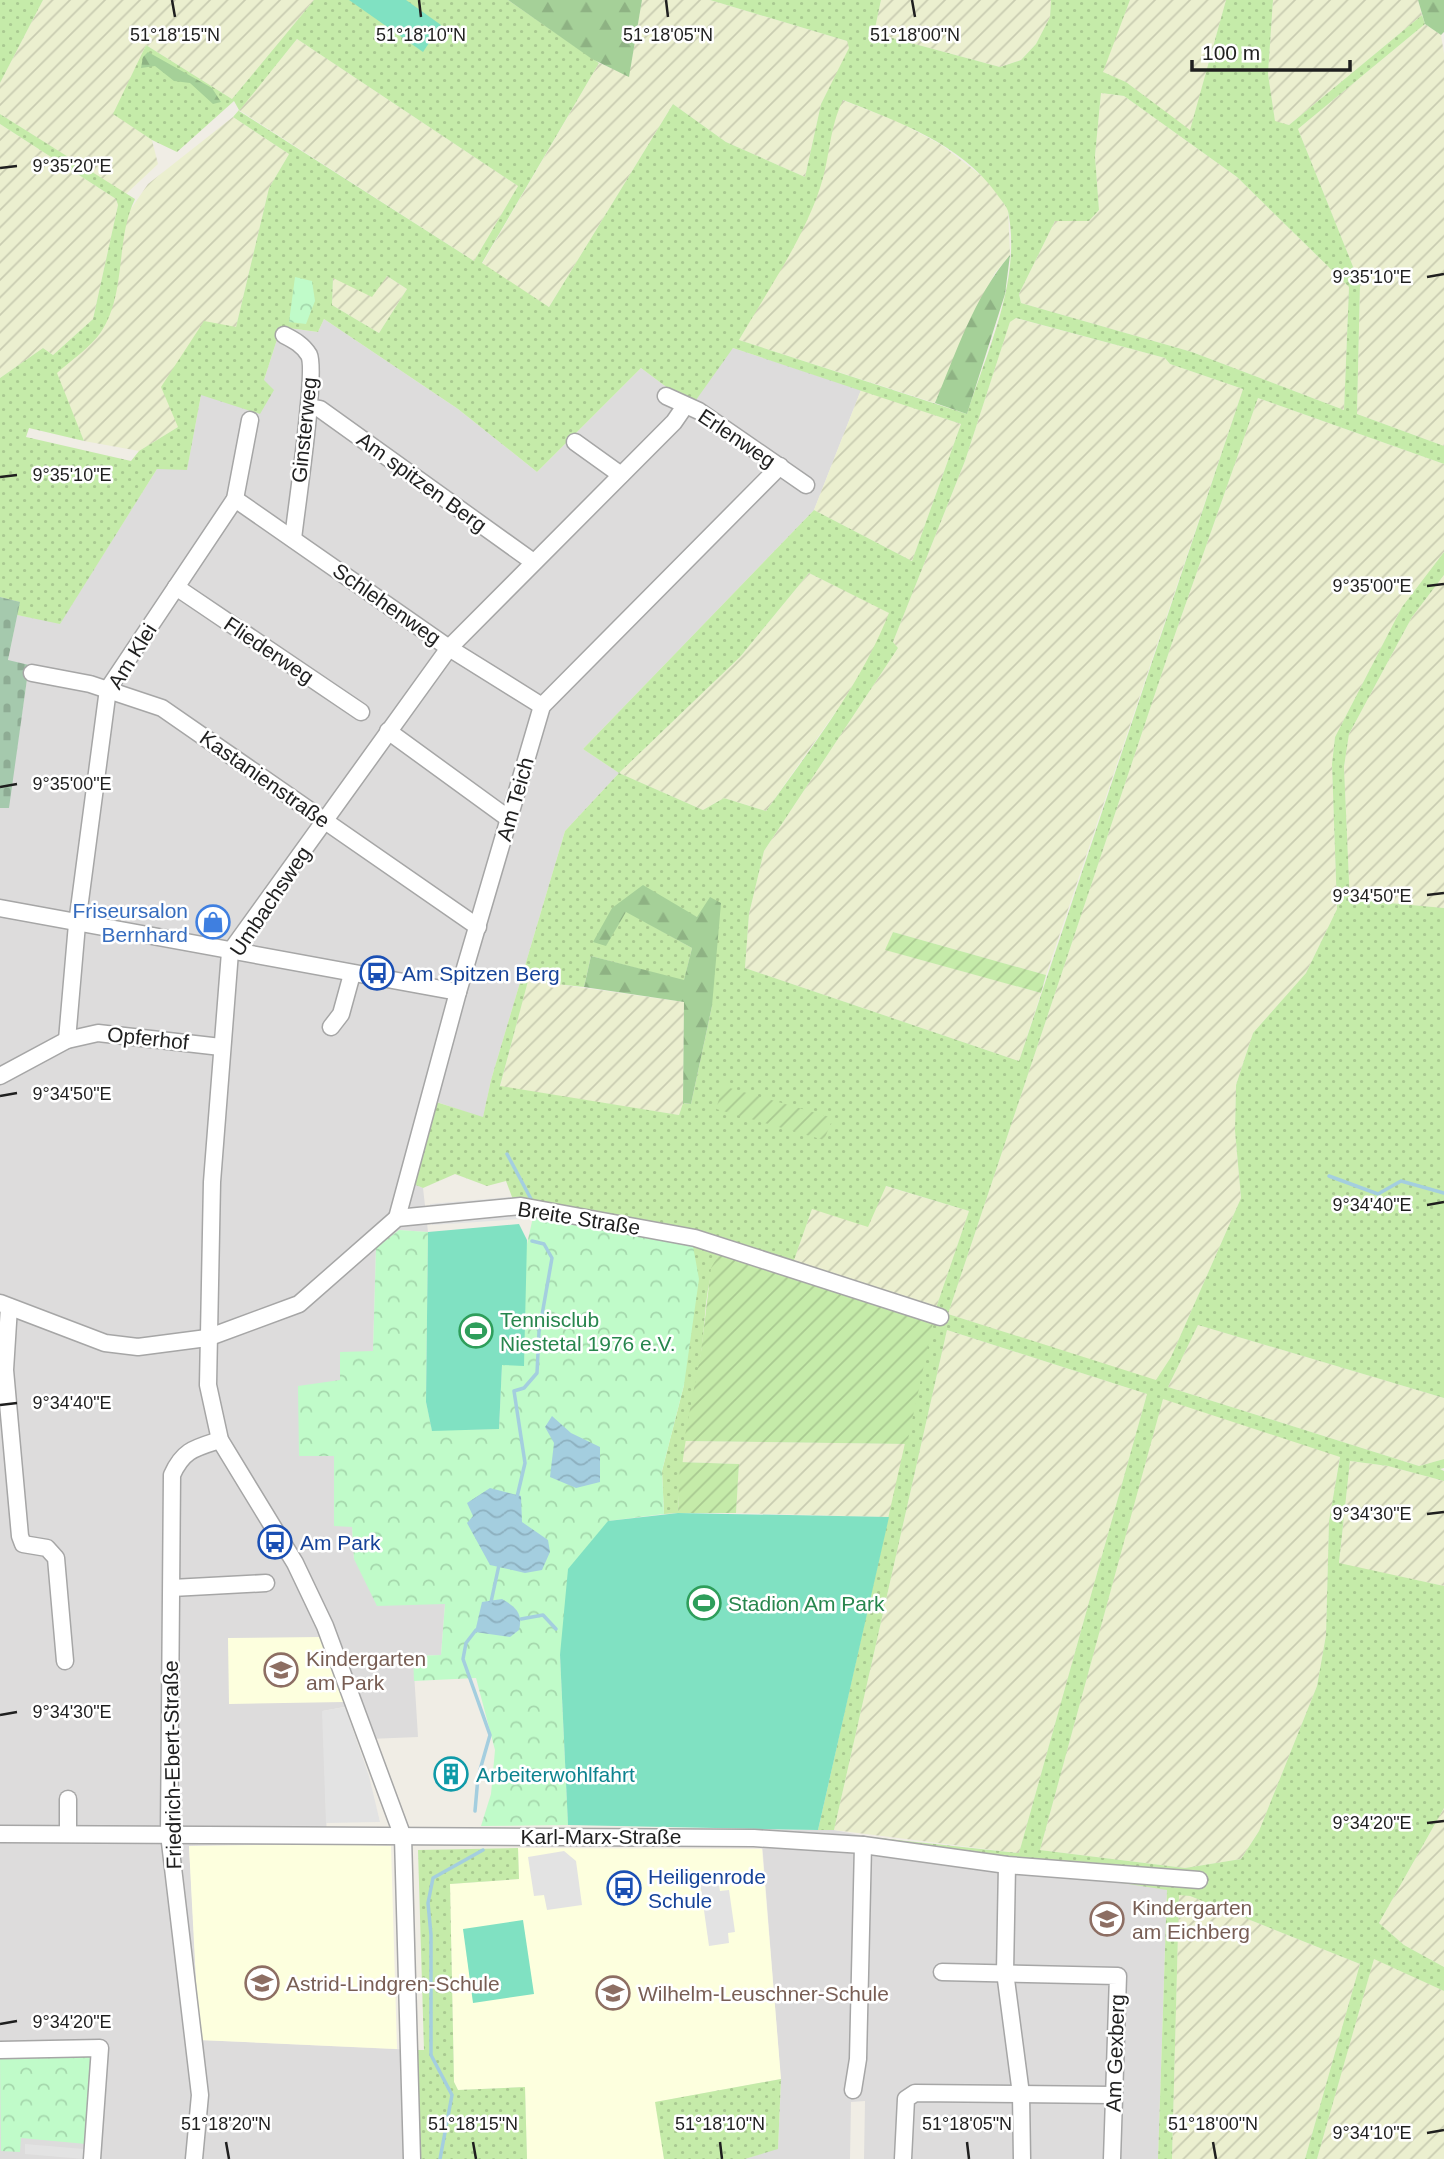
<svg xmlns="http://www.w3.org/2000/svg" width="1444" height="2159" viewBox="0 0 1444 2159" font-family="Helvetica,sans-serif">
<style>
.residential{fill:#dddcdc}
.education{fill:#fdffde}
.farmland{fill:url(#farmland-furrows)}
.grass{fill:url(#grass-dots);fill-rule:evenodd}
.forest{fill:url(#forest-firs)}
.cemetery{fill:url(#cemetery-stones)}
.park{fill:url(#park-crowns)}
.garden{fill:url(#garden-furrows)}
.pitch{fill:#80e1c2}
.parking{fill:#e3e3e3}
.water{fill:url(#water-waves)}
.lines{fill:none;stroke-linecap:round;stroke-linejoin:round}
.stream{stroke:#a4cedf;stroke-width:3.5}
.minor-casing{stroke:#a6a6a6;stroke-width:19}
.minor{stroke:#fff;stroke-width:16}
.ticks{fill:none;stroke:#1f1f1f;stroke-width:2.5}
.labels{text-anchor:middle;dominant-baseline:central;stroke-width:5;stroke-linejoin:round;paint-order:stroke}
.street-label{font-size:21px;fill:#1f1f1f;stroke:#fff}
.shop-label{font-size:21px;fill:#366cbe;stroke:#fff;text-anchor:end}
.transit-label{font-size:21px;fill:#164399;stroke:#fff;text-anchor:start}
.leisure-label{font-size:21px;fill:#27864d;stroke:#fff;text-anchor:start}
.education-label{font-size:21px;fill:#785e54;stroke:#fff;text-anchor:start}
.culture-label{font-size:21px;fill:#0d838f;stroke:#fff;text-anchor:start}
.ticks-label{font-size:18px;text-anchor:middle;fill:#1f1f1f;stroke:#fff;stroke-width:5;stroke-linejoin:round;paint-order:stroke}
</style>
<defs>
<pattern id="farmland-furrows" width="10" height="10" patternUnits="userSpaceOnUse" patternTransform="scale(1.75)"><rect width="10" height="10" fill="#ebefcf"/><path d="M-1 1l2-2M0 10L10 0M9 11l2-2" fill="none" stroke="#c9ccb1"/></pattern>
<pattern id="grass-dots" width="8" height="8" patternUnits="userSpaceOnUse" patternTransform="scale(1.75)"><rect width="8" height="8" fill="#c5eba9"/><path d="M2 2h.1M6 6h.1" fill="none" stroke="#a9c991" stroke-width="1.8" stroke-linecap="round"/></pattern>
<pattern id="forest-firs" width="22" height="20" patternUnits="userSpaceOnUse" patternTransform="scale(1.75)"><rect width="22" height="20" fill="#a5d098"/><path d="M5 1l3.5 6h-7zM16 11l3.5 6h-7z" fill="#8eb283"/></pattern>
<pattern id="cemetery-stones" width="16" height="16" patternUnits="userSpaceOnUse" patternTransform="scale(1.75)"><rect width="16" height="16" fill="#a5c9ad"/><path d="M2 7V4a2 2 0 0 1 4 0v3zM10 15v-3a2 2 0 0 1 4 0v3z" fill="#8eac94"/></pattern>
<pattern id="park-crowns" width="20" height="18" patternUnits="userSpaceOnUse" patternTransform="scale(1.75)"><rect width="20" height="18" fill="#c0fbc9"/><path d="M2 6a3 3 0 1 1 6 0M12 15a3 3 0 1 1 6 0" fill="none" stroke="#a5d7ac"/></pattern>
<pattern id="garden-furrows" width="10" height="10" patternUnits="userSpaceOnUse" patternTransform="scale(1.75)"><rect width="10" height="10" fill="#c5eba9"/><path d="M-1 1l2-2M0 10L10 0M9 11l2-2" fill="none" stroke="#a9c991"/></pattern>
<pattern id="water-waves" width="16" height="10" patternUnits="userSpaceOnUse" patternTransform="scale(1.75)"><rect width="16" height="10" fill="#a4cedf"/><path d="M0 5q4-4 8 0t8 0" fill="none" stroke="#8db0bf"/></pattern>
</defs>
<rect width="100%" height="100%" fill="#f0ede5"/>
<g class="residential">
<polygon points="324,319 458,409 537,472 641,368 677,395 733,348 861,390 814,510 583,749 619,773 565,831 491,1080 483,1118 434,1101 411,1183 423,1188 428,1232 399,1230 376,1248 373,1351 340,1380 334,1526 352,1526 354,1559 445,1604 441,1655 413,1656 418,1737 369,1739 360,1704 323,1711 327,1844 189,1846 200,2040 415,2050 419,2159 0,2159 0,808 8,808 29,666 8,661 17,615 60,623 157,469 187,469 201,395 264,380 281,327 318,332"/>
<polygon points="761,1829 834,1830 870,1837 870,1843 1167,1889 1158,2159 864,2159 865,2101 851,2102 850,2159 745,2159 778,2148 781,2082"/>
</g>
<g class="education">
<polygon points="322,1637 344,1702 229,1704 228,1638"/>
<polygon points="327,1844 391,1846 397,2049 199,2040 189,1846"/>
<polygon points="518,1848 762,1849 781,2079 656,2102 664,2159 527,2159 525,2087 458,2090 454,2082 450,1884 519,1879"/>
</g>
<g class="farmland">
<polygon points="43,0 314,0 232,99 146,45 114,114 152,140 158,164 126,194 0,114 0,83"/>
<polygon points="642,0 710,0 847,41 850,48 821,104 805,177 726,142 673,104 549,307 482,264 599,63 629,76"/>
<polygon points="881,0 1051,0 1050,17 1036,44 1021,60 1000,67 874,33"/>
<polygon points="1130,0 1226,0 1190,131 1126,82 1102,72"/>
<polygon points="1273,0 1418,0 1422,15 1289,125 1275,122 1268,74"/>
<polygon points="1425,24 1441,35 1444,54 1444,446 1357,414 1360,284 1298,129"/>
<polygon points="297,39 518,186 474,261 239,110"/>
<polygon points="1101,93 1124,96 1237,177 1349,287 1344,410 1192,352 1021,303 1019,294 1055,221 1089,221 1099,210 1095,156"/>
<polygon points="842,100 897,121 940,144 987,180 1008,209 1010,255 995,273 974,313 935,403 739,340 806,222 834,118"/>
<polygon points="233,117 289,154 269,188 236,327 178,427 139,451 84,441 56,373 101,332 128,213 148,184"/>
<polygon points="0,124 116,199 118,205 93,319 53,355 43,348 0,378"/>
<polygon points="387,276 407,289 379,333 332,305 333,277 347,283"/>
<polygon points="1015,318 1165,358 1170,364 1243,389 1046,975 893,932 886,950 1041,993 1019,1061 745,968 749,914 764,851 898,648 893,642 965,461 1010,322"/>
<polygon points="861,390 961,424 912,561 814,510"/>
<polygon points="1258,398 1444,464 1444,552 1402,607 1335,737 1332,764 1337,909 1306,973 1253,1033 1236,1085 1235,1131 1241,1198 1171,1357 1156,1381 948,1314 1172,643"/>
<polygon points="809,573 890,613 876,646 844,700 766,811 724,798 703,810 619,773 740,657"/>
<polygon points="1444,575 1444,908 1368,901 1350,903 1344,767 1349,734 1412,617"/>
<polygon points="528,980 684,1002 683,1103 679,1115 500,1087"/>
<polygon points="885,1186 969,1211 935,1311 793,1263 812,1209"/>
<polygon points="1198,1325 1444,1398 1444,1459 1419,1466 1168,1387"/>
<polygon points="947,1330 1147,1394 1019,1853 834,1830"/>
<polygon points="1163,1398 1340,1456 1329,1521 1326,1635 1317,1686 1259,1831 1241,1859 1185,1868 1040,1850"/>
<polygon points="684,1441 907,1444 889,1517 736,1513 739,1464 680,1462"/>
<polygon points="1350,1461 1388,1466 1444,1481 1444,1586 1339,1564"/>
<polygon points="1444,1808 1444,1967 1404,1945 1379,1923"/>
<polygon points="1179,1894 1190,1896 1360,1964 1305,2159 1172,2159"/>
<polygon points="1374,1958 1444,1991 1444,2159 1317,2159"/>
</g>
<g class="grass">
<polygon points="0,0 43,0 0,83"/>
<path d="M314,0H508L599,63L482,263L549,307L673,104L726,142L805,177L821,104L849,48L847,41L710,0H881L874,33L1000,67L1021,60L1036,44L1050,17L1051,0H1130L1103,72L1126,82L1190,130L1226,0H1273L1268,74L1275,121L1289,125L1422,15L1425,24L1298,129L1360,284L1357,414L1444,446V464L1258,398L1172,643L948,1314L1156,1380L1171,1357L1241,1198L1235,1131L1236,1085L1253,1033L1306,973L1337,909L1332,764L1335,737L1402,607L1444,552V575L1412,617L1349,734L1344,767L1350,903L1368,901L1444,908V1398L1198,1325L1168,1387L1419,1466L1444,1459V1468L1440,1469L1444,1471V1481L1388,1466L1350,1461L1339,1563L1444,1586V1808L1379,1923L1404,1945L1444,1967V1991L1374,1959L1317,2159H1305L1360,1964L1190,1896L1179,1895L1172,2159H1158L1167,1890L870,1844V1837L1019,1853L1147,1394L947,1330L834,1830H818L932,1323L719,1254C704,1283 706,1321 701,1354C692,1408 680,1459 678,1513L664,1514L662,1471L684,1385L638,1233L518,1213L506,1181L487,1186L455,1174L423,1188L411,1183L433,1101L483,1117L491,1080L565,831L619,773L583,749L814,510L912,561L961,424L733,348L696,400L677,395L641,368L537,472L458,409L324,319L318,332L281,327L264,380L274,390L260,414L201,395L187,470L157,469L60,624L17,615L19,602L0,597V378L43,348L53,355L93,319L118,205L116,199L0,124V114L135,199C115,240 127,293 101,332C91,347 70,361 57,373L84,441L29,428L26,437L131,461L139,451L178,427L161,387L204,321L236,327L269,188L289,154L233,117L239,110L234,101L177,152L152,140L113,114L146,45L232,99ZM297,39L518,186L474,261L239,111ZM1101,93L1124,96L1237,177L1349,287L1344,410L1192,352L1021,303L1019,294L1055,221H1089L1099,210L1095,156ZM843,100C897,121 961,144 996,193C1000,199 1006,205 1008,211C1022,279 987,351 967,414L739,340C767,291 802,242 820,188C830,159 829,128 843,100ZM387,276L407,289L379,333L332,305L333,278L372,297ZM1016,318L1165,358L1170,364L1243,389L1019,1061L745,968L749,914L764,851L898,648L893,642L965,461L1010,322ZM809,573L889,613C860,686 811,748 766,811L724,798L703,810L619,773L740,657ZM612,908L698,917L712,1006L691,1104L683,1103L679,1115L500,1086L528,981L584,987L591,956L684,981L692,948L626,911L606,945ZM886,1186L969,1211L935,1311L793,1263L812,1209L868,1227ZM1163,1399L1340,1457L1329,1521L1326,1635L1317,1686L1259,1831L1241,1859L1185,1868L1040,1850Z"/>
<polygon points="518,1848 519,1879 450,1884 454,2082 458,2090 525,2087 527,2159 419,2159 415,2050 424,2050 418,1850"/>
<polygon points="781,2079 778,2149 745,2159 664,2159 655,2102"/>
</g>
<g class="forest">
<polygon points="508,0 642,0 629,77 592,59"/>
<polygon points="1418,0 1444,0 1444,32 1441,35 1425,24"/>
<polygon points="148,52 212,88 221,102 213,104 190,83 174,81 155,66 141,68 143,57"/>
<path d="M1010,255L1005,294L967,414L935,403C956,353 974,297 1010,255Z"/>
<polygon points="643,885 697,917 710,897 721,903 712,1006 691,1104 683,1103 684,1002 584,987 591,956 684,980 692,948 626,912 606,946 593,942 612,908"/>
</g>
<polygon class="cemetery" points="0,597 20,602 8,660 29,665 9,808 0,808"/>
<g class="park">
<polygon points="295,277 312,281 315,301 306,324 289,322"/>
<polygon points="533,1217 638,1233 693,1246 699,1279 684,1385 662,1471 664,1514 608,1521 560,1655 568,1825 481,1826 491,1794 495,1750 476,1678 414,1681 413,1656 441,1655 445,1604 377,1606 354,1559 352,1527 334,1526 334,1456 299,1456 298,1386 340,1380 340,1352 373,1351 376,1248 399,1230 428,1232 426,1402 432,1430 499,1429 502,1365 524,1365 525,1253"/>
<polygon points="93,2053 86,2144 21,2138 20,2152 1,2151 0,2054"/>
</g>
<g class="garden">
<polygon points="893,932 1046,975 1041,993 885,950"/>
<polygon points="723,1086 833,1118 824,1140 716,1109"/>
<polygon points="719,1254 933,1323 907,1444 684,1441 701,1352 711,1268"/>
<polygon points="680,1462 739,1464 736,1513 678,1513"/>
</g>
<g class="pitch">
<polygon points="349,0 406,0 441,25 423,52"/>
<polygon points="519,1224 527,1240 524,1366 502,1365 499,1429 432,1431 426,1402 428,1232"/>
<polygon points="678,1513 889,1517 818,1830 568,1825 560,1655 568,1569 608,1521"/>
<polygon points="523,1920 534,1994 473,2003 463,1929"/>
</g>
<g class="parking">
<polygon points="511,1197 520,1219 432,1225 430,1204"/>
<polygon points="345,1707 369,1776 380,1822 326,1823 322,1711"/>
<polygon points="564,1851 576,1861 582,1905 547,1910 544,1895 534,1896 528,1857"/>
<polygon points="718,1879 720,1891 729,1890 735,1932 728,1933 729,1943 709,1946 700,1882"/>
<polygon points="25,2144 84,2149 84,2159 25,2154"/>
</g>
<g class="water">
<polygon points="552,1416 571,1433 600,1447 600,1482 576,1488 550,1477 554,1443 545,1427"/>
<polygon points="490,1488 521,1496 522,1522 548,1540 550,1552 542,1570 525,1573 490,1565 467,1523 473,1516 467,1503"/>
<path d="M502,1599C516,1607 523,1613 519,1630L510,1637L475,1632L482,1602Z"/>
</g>
<g class="lines">
<g class="stream">
<polyline points="507,1154 531,1199"/>
<polyline points="1329,1176 1378,1194 1401,1181 1444,1193"/>
<polyline points="517,1497 525,1463 514,1391 524,1388 537,1373 539,1332 552,1258 544,1244 532,1241"/>
<polyline points="491,1602 499,1565"/>
<polyline points="521,1619 543,1615 556,1629"/>
<polyline points="475,1811 478,1777 490,1735 463,1659 466,1643 476,1630"/>
<polyline points="440,2159 452,2095 431,2055 431,1935 428,1903 433,1878 483,1850"/>
</g>
<defs>
<g id="minor">
<path d="M284,335C294,340 303,345 309,355C317,371 296,511 293,539"/>
<polyline points="666,396 699,411 806,485"/>
<polyline points="309,407 320,409 532,561"/>
<polyline points="575,442 621,475"/>
<polyline points="235,499 449,648 542,706"/>
<polyline points="176,587 361,712"/>
<polyline points="32,673 90,684 162,708 478,927"/>
<polyline points="388,731 509,819"/>
<polyline points="0,908 458,992"/>
<polyline points="331,1027 341,1014 352,974"/>
<polyline points="67,1040 77,924 108,689 235,499 250,420"/>
<polyline points="0,1076 67,1040 98,1033 221,1047"/>
<polyline points="397,1218 458,992 542,706 780,466"/>
<polyline points="0,1303 105,1343 138,1347 207,1338 299,1304 397,1218 521,1206 695,1238 940,1317"/>
<polyline points="9,1307 5,1370 20,1536 23,1544 47,1548 56,1558 65,1661"/>
<polyline points="172,1588 266,1583"/>
<polyline points="68,1799 68,1832"/>
<polyline points="0,1834 754,1838 863,1845 1007,1865 1199,1880"/>
<polyline points="1007,1865 1005,1972 1021,2094 1022,2159"/>
<polyline points="942,1972 1118,1976 1112,2159"/>
<polyline points="0,2050 100,2048 92,2159"/>
<polyline points="853,2090 858,2059 863,1845"/>
<path d="M194,2159L200,2095L169,1834L172,1475C183,1450 195,1448 220,1440"/>
<polyline points="412,2159 403,1837 325,1626 295,1563 220,1440 208,1385 212,1182 230,952 449,648 674,422 685,406"/>
<polyline points="903,2159 906,2099 915,2093 1113,2095"/>
</g>
</defs>
<use href="#minor" class="minor-casing"/>
<use href="#minor" class="minor"/>
</g>
<path class="ticks" d="M172,0L175,17M419,0L421,17M666,0L668,17M912,0L915,17M0,168L17,166M1427,277L1444,274M0,477L17,475M1427,586L1444,584M0,787L17,784M1427,895L1444,893M0,1096L17,1093M1427,1205L1444,1202M0,1405L17,1403M1427,1514L1444,1512M0,1715L17,1712M1427,1823L1444,1821M0,2024L17,2021M1427,2133L1444,2130M226,2142L229,2159M473,2142L476,2159M720,2142L722,2159M967,2142L969,2159M1213,2142L1216,2159"/>
<defs>
<symbol id="shop-ring" viewBox="-11 -11 22 22"><circle r="9.5" fill="#fff" stroke="#3f7fe0" stroke-width="1.5"/><path d="M-5-2.5h2.3a2.7 3.5 0 0 1 5.4 0H5L5.5 6h-11ZM-1.5-2.5h3a1.5 2.3 0 0 0-3 0Z" fill="#3f7fe0"/></symbol>
<symbol id="bus-ring" viewBox="-11 -11 22 22"><circle r="9.5" fill="#fff" stroke="#1a4fb4" stroke-width="1.5"/><path d="M-5-6H5V4H4V6H2V4H-2V6H-4V4H-5ZM-3.5-4V0h7V-4ZM-3.5 1.2v1.5H-2V1.2ZM2 1.2v1.5H3.5V1.2Z" fill="#1a4fb4"/></symbol>
<symbol id="stadium-ring" viewBox="-11 -11 22 22"><circle r="9.5" fill="#fff" stroke="#2e9e5b" stroke-width="1.5"/><path d="M0-5a6.5 5 0 1 0 0 10a6.5 5 0 1 0 0-10ZM-3.5-1.8h7v3.6h-7Z" fill="#2e9e5b"/></symbol>
<symbol id="school-ring" viewBox="-11 -11 22 22"><circle r="9.5" fill="#fff" stroke="#8d6e63" stroke-width="1.5"/><path d="M0-5L7-2L0 1L-7-2ZM-4 1L0 2.5L4 1V4Q0 6-4 4Z" fill="#8d6e63"/></symbol>
<symbol id="building-ring" viewBox="-11 -11 22 22"><circle r="9.5" fill="#fff" stroke="#0f9aa8" stroke-width="1.5"/><path d="M-4-6H4V6H1V3H-1V6H-4ZM-2.5-4.3h1.7v1.8h-1.7ZM.8-4.3h1.7v1.8H.8ZM-2.5-1h1.7V.8h-1.7ZM.8-1h1.7V.8H.8Z" fill="#0f9aa8"/></symbol>
</defs>
<g fill-rule="evenodd">
<use href="#shop-ring" x="194" y="903" width="38" height="38"/>
<use href="#bus-ring" x="358" y="954" width="38" height="38"/>
<use href="#stadium-ring" x="457" y="1312" width="38" height="38"/>
<use href="#bus-ring" x="256" y="1523" width="38" height="38"/>
<use href="#stadium-ring" x="685" y="1584" width="38" height="38"/>
<use href="#school-ring" x="262" y="1651" width="38" height="38"/>
<use href="#building-ring" x="432" y="1755" width="38" height="38"/>
<use href="#bus-ring" x="605" y="1869" width="38" height="38"/>
<use href="#school-ring" x="1088" y="1900" width="38" height="38"/>
<use href="#school-ring" x="243" y="1964" width="38" height="38"/>
<use href="#school-ring" x="594" y="1974" width="38" height="38"/>
</g>
<g class="labels">
<g class="street-label">
<text transform="translate(304 430) rotate(-84)">Ginsterweg</text>
<text transform="translate(737 438) rotate(34)">Erlenweg</text>
<text transform="translate(422 482) rotate(36)">Am spitzen Berg</text>
<text transform="translate(387 604) rotate(35)">Schlehenweg</text>
<text transform="translate(269 650) rotate(34)">Fliederweg</text>
<text transform="translate(132 656) rotate(-58)">Am Klei</text>
<text transform="translate(265 779) rotate(35)">Kastanienstraße</text>
<text transform="translate(515 799) rotate(-74)">Am Teich</text>
<text transform="translate(270 901) rotate(-56)">Umbachsweg</text>
<text transform="translate(148 1038) rotate(6)">Opferhof</text>
<text transform="translate(579 1218) rotate(9)">Breite Straße</text>
<text transform="translate(172 1765) rotate(-91)">Friedrich-Ebert-Straße</text>
<text x="601" y="1836">Karl-Marx-Straße</text>
<text transform="translate(1115 2053) rotate(-88)">Am Gexberg</text>
</g>
<g class="shop-label">
<text x="188" y="910">Friseursalon<tspan x="188" dy="24">Bernhard</tspan></text>
</g>
<g class="transit-label">
<text x="402" y="973">Am Spitzen Berg</text>
<text x="300" y="1542">Am Park</text>
<text x="648" y="1876">Heiligenrode<tspan x="648" dy="24">Schule</tspan></text>
</g>
<g class="leisure-label">
<text x="500" y="1319">Tennisclub<tspan x="500" dy="24">Niestetal 1976 e.V.</tspan></text>
<text x="728" y="1603">Stadion Am Park</text>
</g>
<g class="education-label">
<text x="306" y="1658">Kindergarten<tspan x="306" dy="24">am Park</tspan></text>
<text x="1132" y="1907">Kindergarten<tspan x="1132" dy="24">am Eichberg</tspan></text>
<text x="286" y="1983">Astrid-Lindgren-Schule</text>
<text x="638" y="1993">Wilhelm-Leuschner-Schule</text>
</g>
<g class="culture-label">
<text x="476" y="1774">Arbeiterwohlfahrt</text>
</g>
</g>
<g class="ticks-label">
<text x="175" y="41">51°18'15"N</text>
<text x="421" y="41">51°18'10"N</text>
<text x="668" y="41">51°18'05"N</text>
<text x="915" y="41">51°18'00"N</text>
<text x="72" y="172">9°35'20"E</text>
<text x="1372" y="283">9°35'10"E</text>
<text x="72" y="481">9°35'10"E</text>
<text x="1372" y="592">9°35'00"E</text>
<text x="72" y="790">9°35'00"E</text>
<text x="1372" y="902">9°34'50"E</text>
<text x="72" y="1100">9°34'50"E</text>
<text x="1372" y="1211">9°34'40"E</text>
<text x="72" y="1409">9°34'40"E</text>
<text x="1372" y="1520">9°34'30"E</text>
<text x="72" y="1718">9°34'30"E</text>
<text x="1372" y="1829">9°34'20"E</text>
<text x="72" y="2028">9°34'20"E</text>
<text x="226" y="2130">51°18'20"N</text>
<text x="473" y="2130">51°18'15"N</text>
<text x="720" y="2130">51°18'10"N</text>
<text x="967" y="2130">51°18'05"N</text>
<text x="1213" y="2130">51°18'00"N</text>
<text x="1372" y="2139">9°34'10"E</text>
</g>
<path d="M1192 60v10h158v-10" fill="none" stroke="#1f1f1f" stroke-width="3.5"/>
<text x="1202" y="60" font-size="21" fill="#1f1f1f" stroke="#ffffff" stroke-width="5" paint-order="stroke">100 m</text>
</svg>
